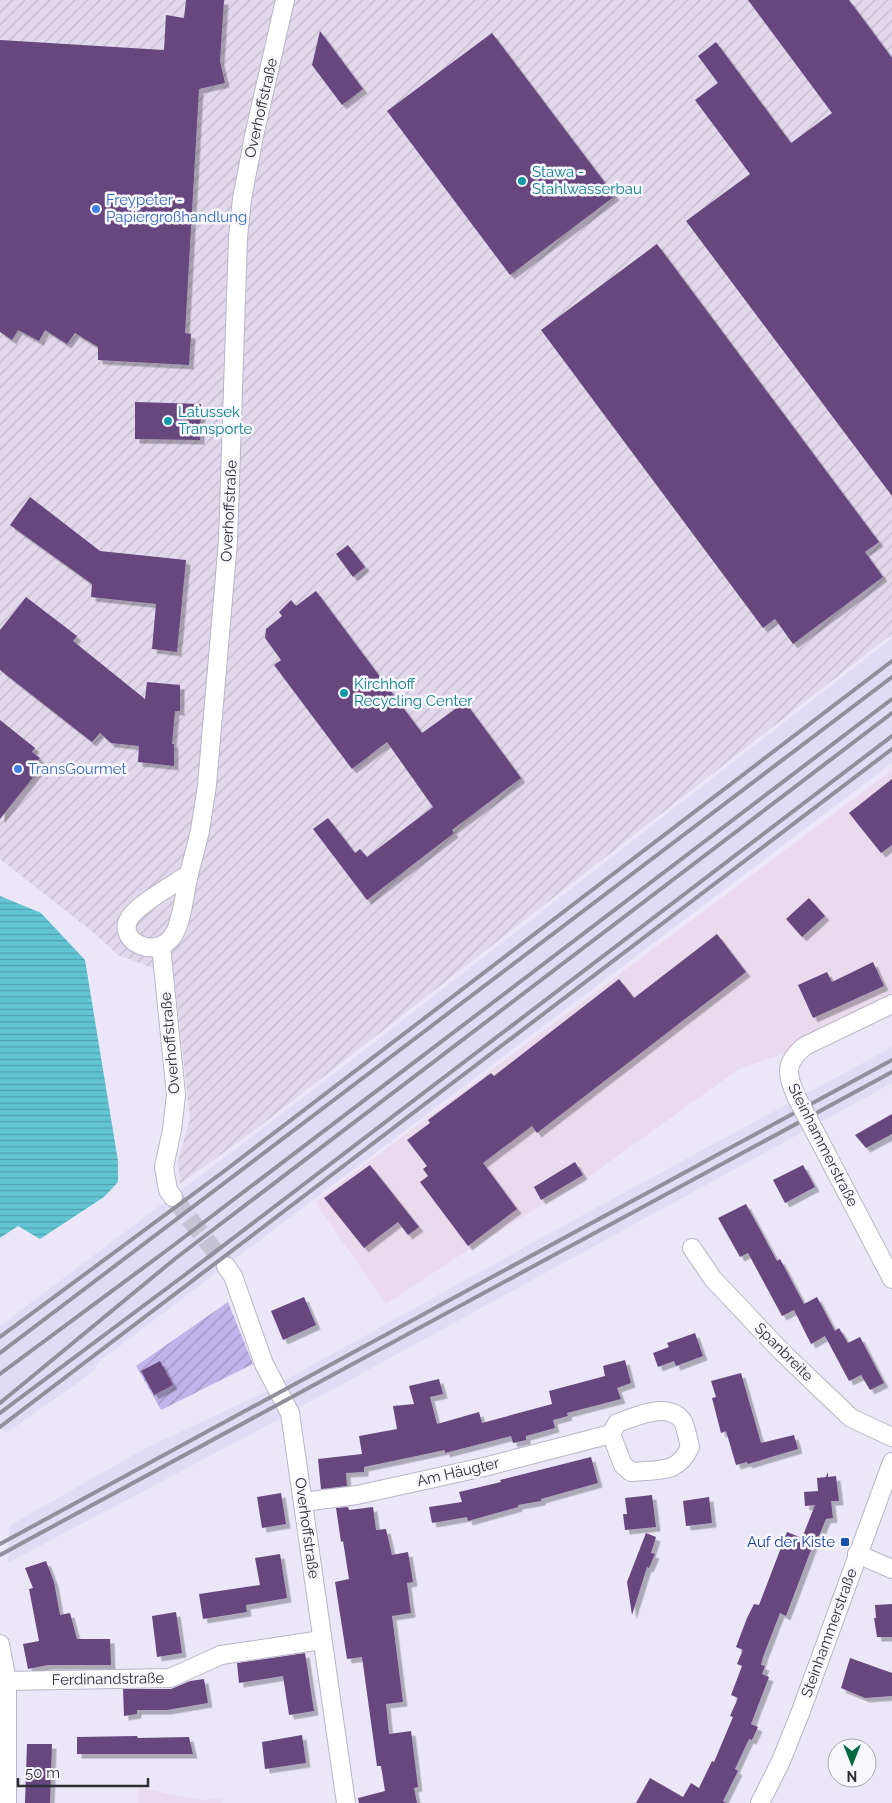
<svg xmlns="http://www.w3.org/2000/svg" width="892" height="1803" viewBox="0 0 892 1803" font-family="Raleway,sans-serif">
<style>
.commercial{fill:#eadaed}
.industrial{fill:url(#industrial-furrows)}
.built{fill:#e1dcf5}
.garden{fill:url(#garden-furrows)}
.water{fill:url(#water-rules)}
.building{fill:#67477f;filter:url(#shadow)}
.lines{fill:none;stroke-linecap:round;stroke-linejoin:round}
.street-tunnel{stroke:#c5c2d2;stroke-width:18;stroke-dasharray:18 9;stroke-linecap:butt}
.street-casing{stroke:#b8b5c6;stroke-width:20}
.street{stroke:#fff;stroke-width:18}
.rail{stroke:#918f9b;stroke-width:4}
.street-bridge-casing{stroke:#b8b5c6;stroke-width:20;stroke-linecap:butt}
.street-bridge{stroke:#fff;stroke-width:18}
.culture-dot{fill:#0f9aa8;stroke:#f8f6fe;stroke-width:2}
.shop-dot{fill:#3f7fe0;stroke:#f8f6fe;stroke-width:2}
.transit-dot{fill:#1a4fb4;stroke:#f8f6fe;stroke-width:2}
.labels{text-anchor:middle;dominant-baseline:central;stroke-width:5;stroke-linejoin:round;paint-order:stroke}
.street-label{font-size:15px;fill:#2f2e35;stroke:#f8f6fe}
.culture-label{font-size:15px;fill:#0d838f;stroke:#f8f6fe;text-anchor:start}
.shop-label{font-size:15px;fill:#366cbe;stroke:#f8f6fe;text-anchor:start}
.transit-label{font-size:15px;fill:#164399;stroke:#f8f6fe;text-anchor:end}
</style>
<defs>
<pattern id="industrial-furrows" width="10" height="10" patternUnits="userSpaceOnUse" patternTransform="scale(1.25)"><rect width="10" height="10" fill="#e2d8ec"/><path d="M-1 1l2-2M0 10L10 0M9 11l2-2" fill="none" stroke="#c2bacb"/></pattern>
<pattern id="garden-furrows" width="10" height="10" patternUnits="userSpaceOnUse" patternTransform="scale(1.25)"><rect width="10" height="10" fill="#c1b4ea"/><path d="M-1 1l2-2M0 10L10 0M9 11l2-2" fill="none" stroke="#9d93be"/></pattern>
<pattern id="water-rules" width="6" height="5" patternUnits="userSpaceOnUse" patternTransform="scale(1.25)"><rect width="6" height="5" fill="#62c5d3"/><path d="M0 2.5h6" fill="none" stroke="#51a0ac"/></pattern>
<filter id="shadow"><feDropShadow dx="4.5" dy="4.5" stdDeviation="0" flood-color="#0004"/></filter>
</defs>
<rect width="100%" height="100%" fill="#ebe7f9"/>
<g class="commercial">
<polygon points="892,770 892,1004 805,1046 739,1069 591,1175 462,1254 386,1304 315,1202"/>
<polygon points="139,1788 202,1800 221,1799 221,1803 139,1803"/>
</g>
<polygon class="industrial" points="0,0 892,0 892,634 255,1130 180,1184 178,1161 190,1119 174,976 118,955 94,933 0,859"/>
<g class="built">
<polygon points="892,638 892,763 100,1361 93,1372 6,1433 0,1426 0,1326 217,1163 335,1073"/>
<polygon points="892,1047 892,1083 297,1409 282,1382 570,1222"/>
<polygon points="269,1390 285,1416 8,1563 9,1526 144,1449"/>
</g>
<polygon class="garden" points="228,1302 253,1364 161,1410 136,1366"/>
<polygon class="water" points="0,896 41,913 85,960 118,1161 118,1182 104,1197 40,1239 18,1226 0,1238"/>
<g class="building">
<polygon points="186,0 224,0 220,61 225,83 199,89 185,333 191,334 189,365 98,360 98,347 75,333 67,344 45,330 39,341 18,330 12,340 0,332 0,40 164,50 166,15 184,18"/>
<polygon points="748,0 849,0 892,58 892,496 686,221 750,174 695,100 718,83 698,56 716,42 791,143 832,113"/>
<polygon points="320,31 363,89 342,105 312,65"/>
<polygon points="492,33 615,196 510,275 387,111"/>
<polygon points="657,244 879,542 865,552 883,577 793,644 775,619 763,628 541,330"/>
<polygon points="135,402 201,404 200,440 135,439"/>
<polygon points="30,497 100,551 186,560 177,652 152,649 156,604 91,597 92,584 10,525"/>
<polygon points="348,545 365,567 353,577 336,554"/>
<polygon points="316,591 422,733 465,702 521,778 452,830 454,833 367,900 313,829 328,818 355,853 360,849 367,857 433,807 387,742 352,769 274,665 281,660 265,638 266,629 282,616 279,612 291,600 296,606"/>
<polygon points="26,597 77,636 73,641 145,699 147,682 180,685 180,711 175,711 172,744 174,744 174,766 138,762 139,746 111,743 100,733 92,742 0,670 0,630"/>
<polygon points="0,720 35,748 32,752 40,758 33,768 38,771 0,819"/>
<polygon points="892,779 892,845 881,853 849,813"/>
<polygon points="809,898 825,916 802,937 786,919"/>
<polygon points="717,934 746,972 537,1133 532,1126 483,1163 517,1209 468,1246 420,1182 428,1176 423,1169 427,1166 407,1140 430,1123 428,1120 491,1073 494,1076 619,979 634,998"/>
<polygon points="873,962 884,986 813,1018 798,985 827,972 832,982"/>
<polygon points="892,1114 892,1134 866,1148 855,1135"/>
<polygon points="575,1162 583,1175 541,1200 534,1187"/>
<polygon points="370,1165 419,1227 408,1235 398,1222 364,1248 324,1198"/>
<polygon points="803,1165 815,1187 785,1203 773,1180"/>
<polygon points="746,1204 777,1261 780,1259 804,1304 817,1297 835,1331 839,1328 848,1343 860,1337 884,1383 870,1390 861,1375 849,1381 825,1336 811,1344 794,1310 782,1316 748,1253 740,1257 718,1218"/>
<polygon points="304,1297 316,1325 283,1340 271,1311"/>
<polygon points="695,1333 703,1356 676,1366 674,1361 658,1367 653,1353 669,1347 667,1343"/>
<polygon points="625,1360 631,1383 617,1388 621,1399 567,1413 568,1416 553,1420 555,1428 526,1436 526,1440 513,1443 511,1436 445,1453 445,1450 364,1467 364,1472 346,1473 347,1486 321,1489 318,1459 362,1454 359,1436 397,1429 393,1406 414,1404 409,1386 439,1379 443,1394 430,1397 437,1424 479,1412 482,1423 552,1404 549,1391 605,1376 603,1366"/>
<polygon points="160,1361 173,1385 154,1395 141,1371"/>
<polygon points="741,1373 761,1443 794,1435 798,1449 748,1464 747,1462 736,1465 726,1431 721,1433 712,1398 716,1397 711,1381"/>
<polygon points="591,1457 598,1483 541,1499 541,1501 518,1505 518,1507 468,1521 467,1517 432,1523 429,1507 462,1502 459,1492 501,1482 500,1480"/>
<polygon points="828,1472 828,1477 836,1476 839,1501 831,1501 833,1518 826,1519 816,1543 814,1542 786,1616 780,1613 763,1657 761,1665 765,1666 762,1674 769,1677 751,1724 758,1727 752,1740 749,1739 735,1769 738,1771 723,1801 726,1803 636,1803 650,1778 683,1797 691,1783 699,1788 712,1761 714,1762 733,1717 730,1716 738,1698 731,1695 742,1666 737,1664 743,1650 736,1647 747,1618 754,1604 759,1605 787,1532 802,1538 815,1505 805,1506 804,1492 818,1491 817,1478 826,1477"/>
<polygon points="281,1493 286,1524 262,1528 257,1497"/>
<polygon points="652,1495 656,1527 625,1530 623,1514 627,1514 625,1498"/>
<polygon points="709,1497 712,1523 686,1526 683,1501"/>
<polygon points="348,1507 349,1510 373,1507 376,1530 386,1529 392,1555 408,1552 413,1582 407,1583 411,1613 392,1616 403,1702 386,1704 389,1734 411,1731 418,1787 414,1788 417,1803 359,1803 358,1798 385,1791 381,1766 377,1766 362,1657 347,1659 335,1582 349,1579 343,1541 341,1542 336,1508"/>
<polygon points="646,1533 656,1537 651,1553 655,1554 649,1568 647,1567 632,1615 627,1582"/>
<polygon points="280,1554 287,1598 246,1605 247,1612 203,1619 199,1594 260,1585 255,1558"/>
<polygon points="46,1561 54,1582 60,1615 70,1613 77,1639 110,1639 111,1665 48,1665 28,1669 23,1644 39,1641 29,1589 33,1588 25,1568"/>
<polygon points="892,1604 892,1637 877,1637 874,1618 876,1618 875,1605"/>
<polygon points="176,1612 182,1653 157,1657 152,1616"/>
<polygon points="305,1653 314,1711 289,1715 283,1676 239,1683 237,1663"/>
<polygon points="850,1658 892,1673 892,1696 865,1698 841,1688"/>
<polygon points="204,1679 208,1703 167,1710 137,1710 137,1714 124,1716 123,1689 171,1689 190,1681"/>
<polygon points="302,1735 306,1763 265,1769 262,1742"/>
<polygon points="137,1736 138,1738 189,1737 193,1754 77,1754 77,1737"/>
<polygon points="27,1744 52,1744 50,1803 25,1803"/>
</g>
<g class="lines">
<polyline class="street-tunnel" points="173,1197 226,1266"/>
<defs>
<g id="street">
<polyline points="189,874 200,831 207,785 228,541 238,237 242,199 254,136 285,0"/>
<path d="M189,874C185,891 182,921 174,934C158,962 114,941 130,917C141,902 173,885 189,874Z"/>
<polyline points="161,946 176,1095 172,1130 164,1167 168,1190 173,1197"/>
<path d="M797,1098C786,1074 784,1063 805,1046L892,1004"/>
<polyline points="815,1132 892,1279"/>
<polyline points="692,1248 713,1279 782,1352 851,1418 892,1437"/>
<polyline points="226,1266 233,1276 264,1364 290,1413 346,1803"/>
<path d="M303,1502L357,1495L484,1467L611,1434L623,1465L631,1472C659,1469 677,1475 690,1447C688,1440 686,1426 682,1420C666,1401 636,1417 617,1423L611,1434"/>
<polyline points="857,1554 892,1569"/>
<polyline points="0,1644 7,1681 7,1803"/>
<polyline points="7,1681 170,1678 221,1655 322,1640"/>
<polyline points="760,1803 781,1761 801,1711 892,1462"/>
</g>
</defs>
<use href="#street" class="street-casing"/>
<use href="#street" class="street"/>
<g class="rail">
<polyline points="0,1337 223,1172 892,661"/>
<polyline points="0,1353 892,677"/>
<polyline points="0,1374 170,1248 892,699"/>
<polyline points="0,1403 176,1258 892,713"/>
<polyline points="0,1413 186,1274 892,736"/>
<polyline points="0,1427 892,749"/>
<polyline points="0,1544 892,1060"/>
<polyline points="0,1555 892,1072"/>
</g>
<defs>
<polyline id="street-bridge" points="797,1098 815,1132"/>
</defs>
<use href="#street-bridge" class="street-bridge-casing"/>
<use href="#street-bridge" class="street-bridge"/>
</g>
<g class="culture-dot">
<circle cx="522" cy="181" r="5"/>
<circle cx="168" cy="421" r="5"/>
<circle cx="344" cy="693" r="5"/>
</g>
<g class="shop-dot">
<circle cx="96" cy="209" r="5"/>
<circle cx="18" cy="769" r="5"/>
</g>
<rect class="transit-dot" x="840" y="1537" width="10" height="10" rx="2.5"/>
<g class="labels">
<g class="street-label">
<text transform="translate(261 108) rotate(-77)">Overhoffstraße</text>
<text transform="translate(229 511) rotate(-87)">Overhoffstraße</text>
<text transform="translate(170 1043) rotate(-95)">Overhoffstraße</text>
<text transform="translate(823 1145) rotate(63)">Steinhammerstraße</text>
<text transform="translate(784 1352) rotate(45)">Spanbreite</text>
<text transform="translate(458 1472) rotate(-13)">Am Häugter</text>
<text transform="translate(307 1528) rotate(82)">Overhoffstraße</text>
<text transform="translate(829 1633) rotate(-70)">Steinhammerstraße</text>
<text transform="translate(108 1679) rotate(-1)">Ferdinandstraße</text>
</g>
<g class="culture-label">
<text x="532" y="172">Stawa -<tspan x="532" dy="17">Stahlwasserbau</tspan></text>
<text x="178" y="412">Latussek<tspan x="178" dy="17">Transporte</tspan></text>
<text x="354" y="684">Kirchhoff<tspan x="354" dy="17">Recycling Center</tspan></text>
</g>
<g class="shop-label">
<text x="106" y="200">Freypeter -<tspan x="106" dy="17">Papiergroßhandlung</tspan></text>
<text x="28" y="769">TransGourmet</text>
</g>
<g class="transit-label">
<text x="835" y="1542">Auf der Kiste</text>
</g>
</g>
<g transform="translate(852 1763) rotate(180)"><circle r="24" fill="#f8f6fe" stroke="#a8a6ae"/>
<path d="M0-4L9 19L0 12L-9 19Z" fill="#036a40"/>
<text y="-8" font-size="14" font-weight="bold" text-anchor="middle" fill="#2f2e35">N</text>
</g>
<path d="M18 1778v8h130v-8" fill="none" stroke="#2f2e35" stroke-width="2.5"/>
<text x="25" y="1778" font-size="15" fill="#2f2e35" stroke="#f8f6fe" stroke-width="4" paint-order="stroke">50 m</text>
</svg>
